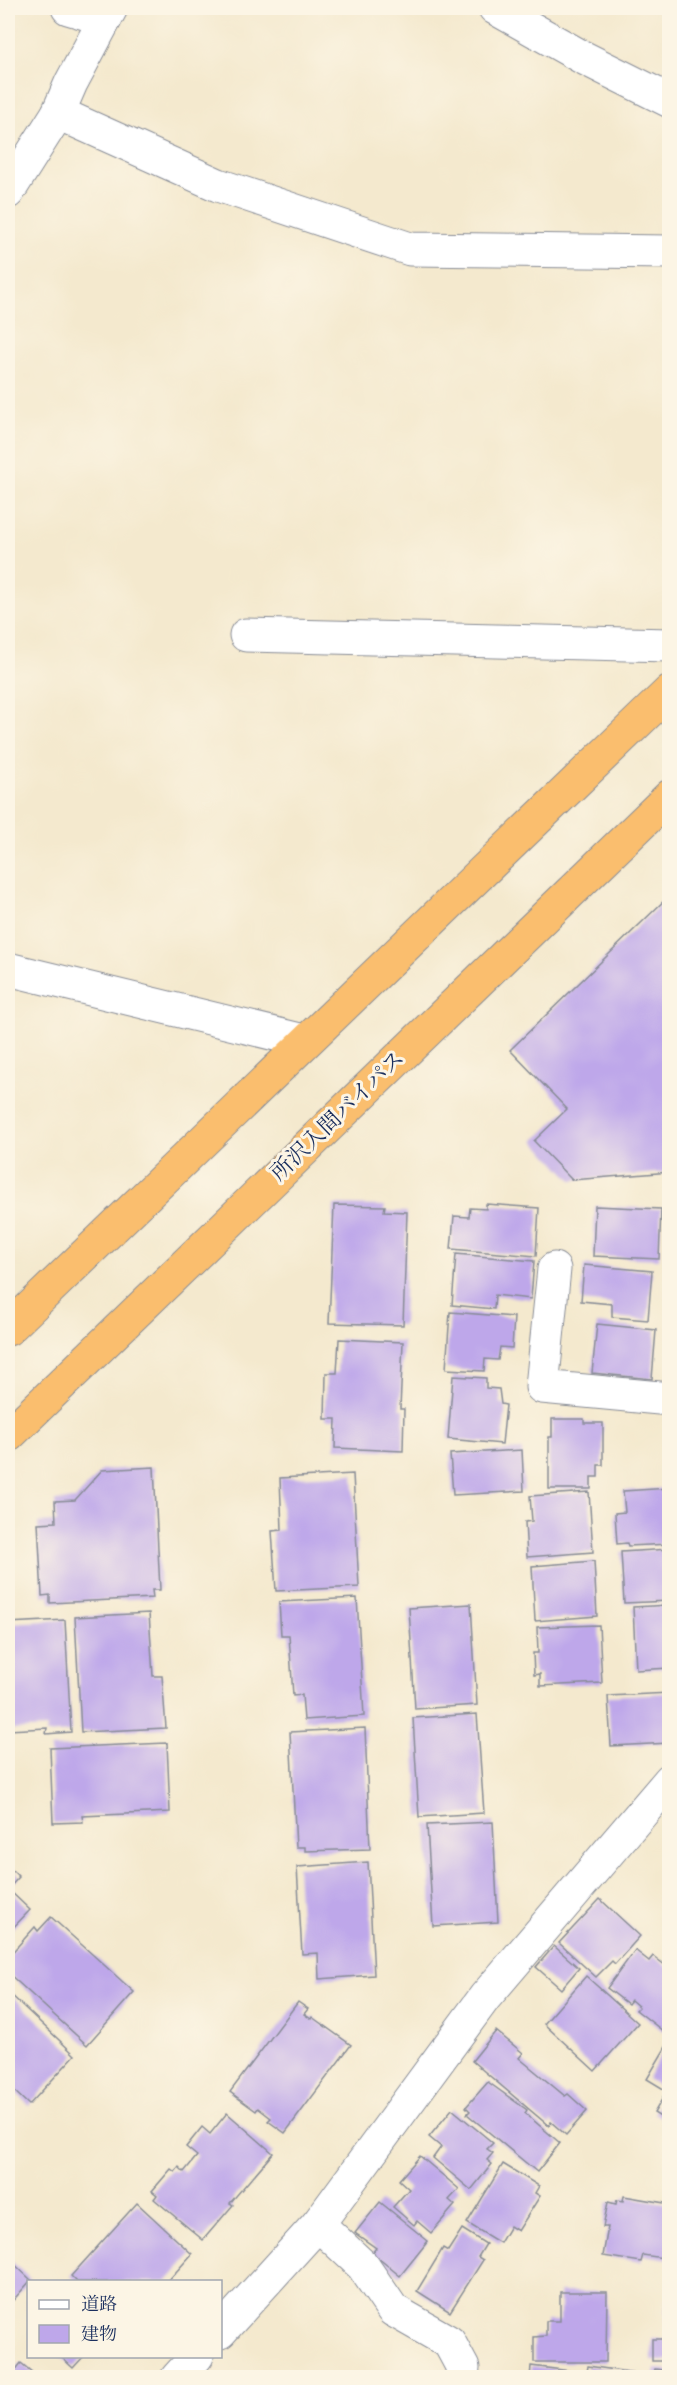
<svg xmlns="http://www.w3.org/2000/svg" width="677" height="2385" viewBox="0 0 677 2385" font-family="'Libre Bodoni','Noto Serif JP',serif">
<style>
.building{fill:#bea7ea}
.lines{fill:none;stroke-linecap:round;stroke-linejoin:round}
.minor-casing{stroke:#888c96;stroke-width:35}
.highway-casing{stroke:#888c96;stroke-width:35}
.minor{stroke:#fff;stroke-width:33}
.highway{stroke:#fabe6e;stroke-width:33}
.labels{text-anchor:middle;dominant-baseline:central;stroke-width:6;stroke-linejoin:round;paint-order:stroke}
.street-label{font-size:22px;fill:#1b2f5e;stroke:#fcf5e5}
</style>
<rect width="100%" height="100%" fill="#fcf5e5"/>
<filter id="ink" filterUnits="userSpaceOnUse"><feTurbulence type="fractalNoise" baseFrequency=".0167" numOctaves="2"/><feDisplacementMap in="SourceGraphic" scale="12" xChannelSelector="R" yChannelSelector="G"/><feConvolveMatrix kernelMatrix="1 2 1 2 8 2 1 2 1" color-interpolation-filters="sRGB"/></filter>
<filter id="wash" filterUnits="userSpaceOnUse"><feTurbulence type="fractalNoise" baseFrequency=".008" numOctaves="4" result="noise"/><feDisplacementMap in="SourceGraphic" scale="24" xChannelSelector="R" yChannelSelector="G"/><feGaussianBlur stdDeviation="1.35" result="paint"/><feColorMatrix in="noise" values="0 0 0 0 0 0 0 0 0 0 0 0 0 0 0 0 0 1.4 0 .05"/><feComposite in="paint" operator="in"/></filter>
<g filter="url(#wash)">
<rect width="100%" height="100%" fill="#f4e9ce"/>
<g id="blocks">
<g class="building">
<polygon points="670,895 670,1172 572,1180 534,1141 567,1109 510,1050"/>
<polygon points="486,1204 539,1208 536,1256 451,1249 454,1216 469,1217 470,1208 486,1209"/>
<polygon points="334,1205 385,1206 384,1211 407,1212 403,1325 329,1323"/>
<polygon points="595,1206 661,1209 659,1259 593,1256"/>
<polygon points="456,1254 534,1261 531,1299 495,1295 494,1309 452,1305"/>
<polygon points="584,1265 652,1271 648,1320 612,1317 612,1304 581,1301"/>
<polygon points="450,1312 514,1317 512,1348 500,1347 498,1360 485,1359 484,1371 446,1369"/>
<polygon points="597,1324 656,1330 652,1379 592,1373"/>
<polygon points="339,1339 403,1342 400,1409 404,1409 403,1451 335,1448 336,1419 325,1419 326,1373 337,1373"/>
<polygon points="453,1376 486,1378 486,1388 499,1389 501,1404 506,1405 502,1444 448,1439"/>
<polygon points="552,1419 584,1419 584,1423 603,1423 603,1465 598,1465 598,1477 591,1477 591,1489 549,1489 549,1437 552,1437"/>
<polygon points="522,1450 524,1491 453,1495 450,1454"/>
<polygon points="154,1467 160,1590 152,1590 153,1598 50,1603 50,1595 42,1596 38,1523 56,1522 55,1501 75,1500 102,1470"/>
<polygon points="353,1474 359,1587 276,1591 272,1531 282,1530 280,1478"/>
<polygon points="670,1488 670,1544 628,1546 627,1543 617,1544 615,1513 625,1512 623,1491"/>
<polygon points="589,1492 593,1552 527,1557 525,1522 532,1521 530,1496"/>
<polygon points="670,1549 670,1601 624,1603 621,1552"/>
<polygon points="594,1561 597,1616 535,1621 532,1566"/>
<polygon points="357,1598 364,1716 304,1720 302,1695 293,1696 289,1635 281,1635 279,1602"/>
<polygon points="471,1604 477,1705 415,1709 409,1608"/>
<polygon points="670,1605 670,1668 636,1670 633,1607"/>
<polygon points="149,1613 153,1676 162,1676 166,1728 81,1732 75,1617"/>
<polygon points="65,1620 71,1732 46,1734 47,1728 8,1730 8,1623"/>
<polygon points="599,1625 602,1683 540,1686 540,1674 534,1675 533,1653 538,1653 537,1627"/>
<polygon points="670,1693 670,1743 611,1746 608,1696"/>
<polygon points="477,1714 484,1813 419,1817 413,1718"/>
<polygon points="365,1728 370,1849 305,1851 305,1847 296,1847 290,1732"/>
<polygon points="167,1743 170,1812 82,1816 83,1822 53,1823 50,1748"/>
<polygon points="493,1822 498,1922 433,1926 427,1825"/>
<polygon points="368,1862 374,1975 319,1979 318,1953 302,1954 297,1867"/>
<polygon points="8,1866 19,1877 8,1889 30,1910 8,1933"/>
<polygon points="600,1899 640,1936 615,1964 612,1961 596,1977 559,1943"/>
<polygon points="51,1917 134,1992 87,2045 8,1973 8,1957 35,1927 38,1931"/>
<polygon points="554,1946 579,1968 561,1989 536,1967"/>
<polygon points="635,1950 649,1961 653,1956 670,1969 670,2023 663,2031 636,2010 639,2007 631,2000 628,2004 607,1988"/>
<polygon points="586,1976 638,2023 595,2071 544,2024"/>
<polygon points="8,1992 75,2055 29,2105 11,2088 8,2091"/>
<polygon points="298,2002 308,2009 304,2014 311,2019 312,2017 351,2045 285,2133 268,2121 271,2118 258,2108 256,2111 230,2092"/>
<polygon points="496,2031 523,2053 519,2058 565,2096 568,2094 587,2111 566,2135 551,2122 549,2126 472,2061"/>
<polygon points="670,2040 670,2123 654,2113 667,2091 647,2079"/>
<polygon points="488,2082 527,2110 525,2113 560,2143 537,2172 467,2114 470,2111 466,2107"/>
<polygon points="452,2109 493,2143 487,2149 493,2153 487,2160 492,2164 471,2190 433,2158 441,2147 429,2137"/>
<polygon points="227,2113 273,2153 230,2203 233,2205 203,2240 154,2199 157,2195 152,2191 171,2169 175,2172 179,2167 184,2172 197,2156 186,2147 202,2127 210,2134"/>
<polygon points="420,2156 459,2189 449,2200 455,2205 431,2233 417,2221 414,2225 393,2207 409,2189 399,2180"/>
<polygon points="503,2164 539,2186 535,2193 540,2196 518,2231 510,2226 500,2243 467,2223"/>
<polygon points="624,2196 670,2204 670,2259 643,2255 641,2262 603,2256 608,2227 603,2227 608,2202 616,2204 617,2200 623,2201"/>
<polygon points="380,2202 428,2241 400,2276 372,2253 376,2248 355,2233"/>
<polygon points="137,2203 192,2254 167,2282 77,2282 71,2276"/>
<polygon points="462,2229 486,2244 478,2257 483,2260 450,2312 417,2291 443,2248 448,2251"/>
<polygon points="8,2258 31,2280 8,2306"/>
<polygon points="560,2292 607,2292 606,2362 534,2362 534,2337 546,2336 546,2321 560,2321"/>
<polygon points="666,2298 670,2298 670,2361 652,2361 652,2339 666,2339"/>
<polygon points="60,2356 84,2356 73,2368"/>
<polygon points="21,2363 39,2378 8,2378 8,2366 14,2372"/>
<polygon points="531,2366 578,2372 577,2378 530,2378"/>
<polygon points="588,2366 635,2373 635,2378 586,2378"/>
<polygon points="655,2369 670,2371 670,2378 653,2378"/>
</g>
</g>
</g>
<g filter="url(#ink)">
<use href="#blocks" fill-opacity="0" stroke="#888c96" stroke-width="1.5"/>
<g class="lines">
<defs>
<g id="minor">
<polyline points="68,8 105,19"/>
<polyline points="495,8 580,56 670,101"/>
<polyline points="58,113 218,185 410,249 670,252"/>
<polyline points="8,192 58,113 71,83 111,8"/>
<polyline points="246,635 670,645"/>
<polyline points="8,969 304,1041"/>
<polyline points="554,1269 542,1387 670,1399"/>
<polyline points="318,2224 363,2266 393,2310 449,2342 463,2368 461,2378"/>
<polyline points="220,2332 318,2224 485,1997 670,1780"/>
<polyline points="177,2378 197,2356"/>
</g>
<g id="highway">
<polyline points="8,1329 670,691"/>
<polyline points="8,1436 670,796"/>
</g>
</defs>
<use href="#minor" class="minor-casing"/>
<use href="#highway" class="highway-casing"/>
<use href="#minor" class="minor"/>
<use href="#highway" class="highway"/>
</g>
</g>
<g class="labels">
<g class="street-label">
<text transform="translate(338 1116) rotate(-44)">所沢入間バイパス</text>
</g>
</g>
<rect width="677" height="2385" fill="none" stroke="#fcf5e5" stroke-width="30"/>
<rect x="27" y="2280" width="195" height="78" fill="#fcf5e5" stroke="#a2a6af" stroke-width="1.5"/>
<rect x="39" y="2300" width="30" height="9" fill="#ffffff" stroke="#a2a6af" stroke-width="1.5"/>
<text x="81" y="2310" font-size="18" fill="#1b2f5e">道路</text>
<rect x="39" y="2325" width="30" height="18" fill="#bea7ea" stroke="#a2a6af" stroke-width="1.5"/>
<text x="81" y="2340" font-size="18" fill="#1b2f5e">建物</text>
</svg>
